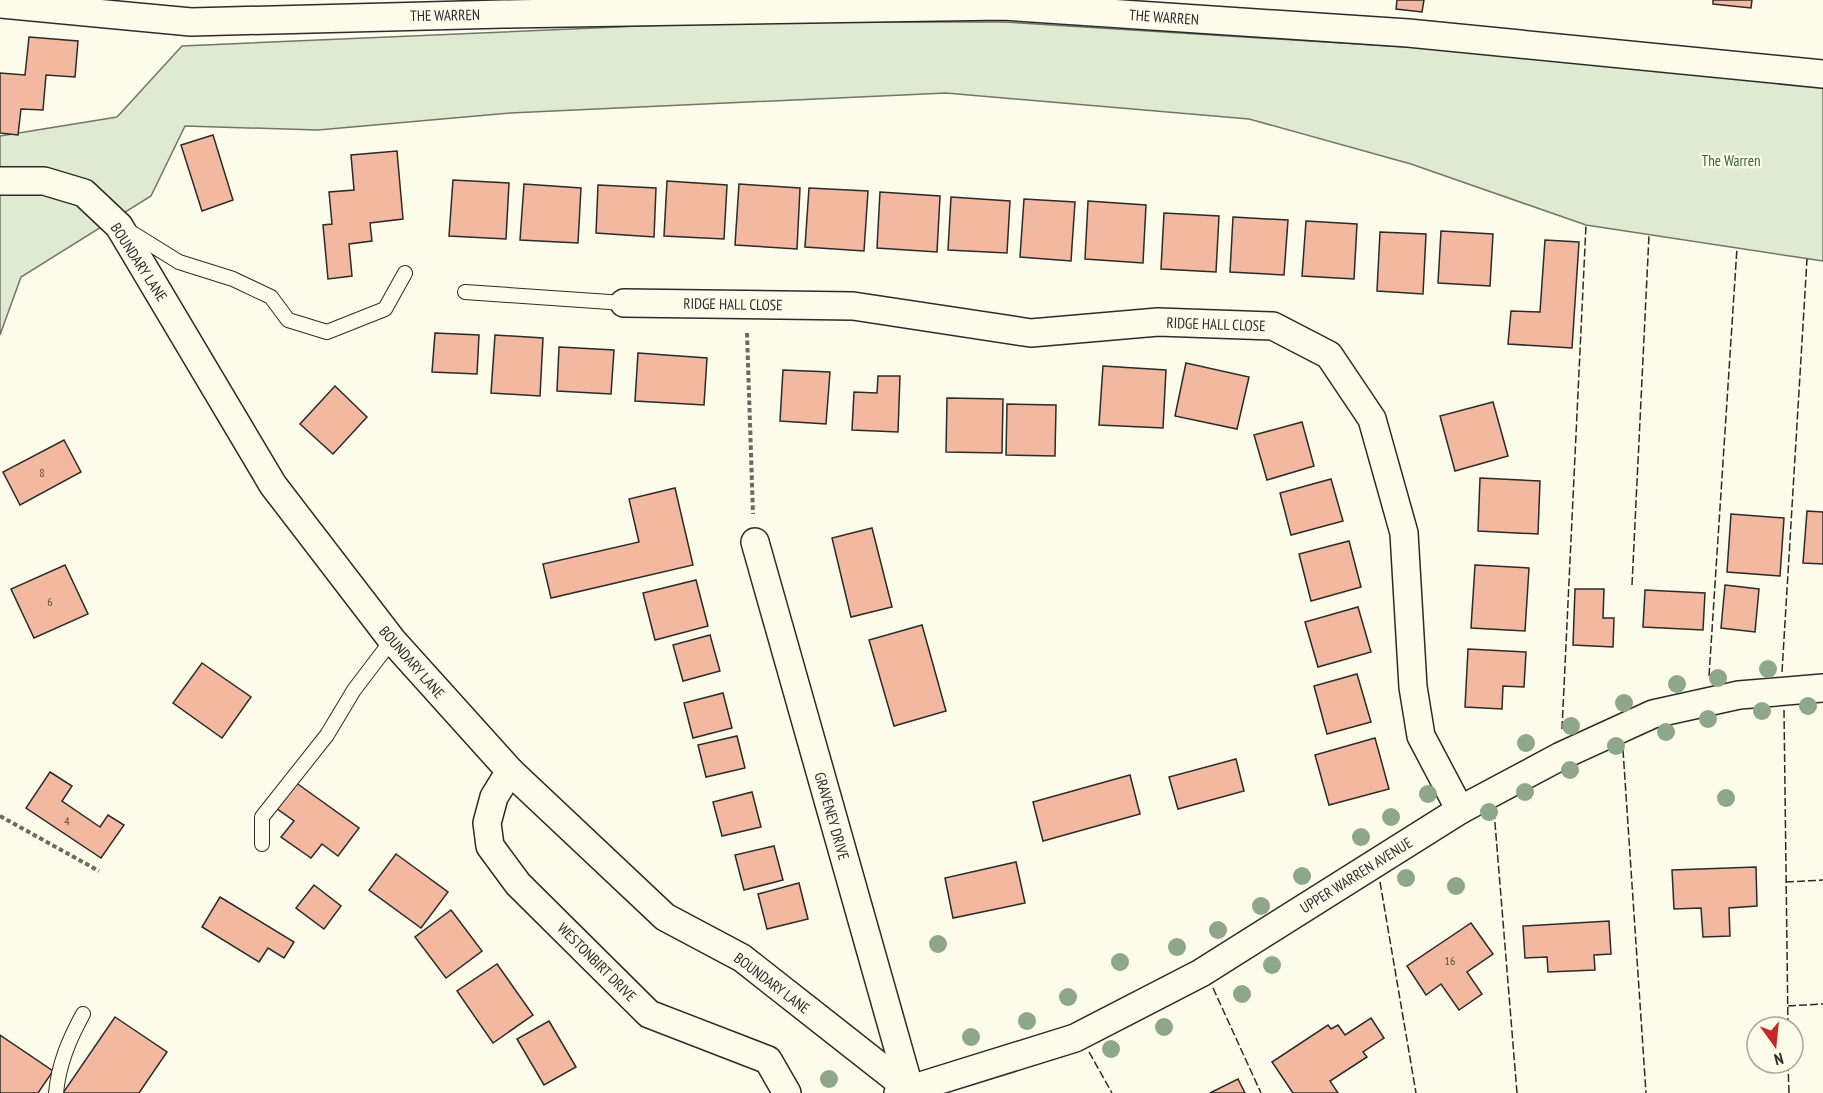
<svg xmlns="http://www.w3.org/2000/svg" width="1823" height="1093" viewBox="0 0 1823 1093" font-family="'PT Sans Narrow',sans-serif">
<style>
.green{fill:#deebd1;stroke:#74746e;stroke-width:1.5}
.building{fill:#f2b8a0;stroke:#2b2b2b;stroke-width:1.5}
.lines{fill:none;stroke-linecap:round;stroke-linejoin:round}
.lane-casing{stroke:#2b2b2b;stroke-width:16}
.street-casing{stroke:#2b2b2b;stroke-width:30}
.path{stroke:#6a6964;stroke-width:4;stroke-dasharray:4.5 3;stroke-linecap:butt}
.lane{stroke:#fdfbea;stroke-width:14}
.street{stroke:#fdfbea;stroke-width:27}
.fence{stroke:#2b2b2b;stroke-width:1.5;stroke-dasharray:8 3;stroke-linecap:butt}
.tree{fill:#8ea78a}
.labels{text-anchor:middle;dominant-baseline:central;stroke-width:4.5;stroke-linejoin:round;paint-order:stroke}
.number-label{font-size:12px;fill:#5d4e48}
.street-label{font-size:15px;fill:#2b2b2b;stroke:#fdfbea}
.park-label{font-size:15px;fill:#34623c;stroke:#fdfbea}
</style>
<rect width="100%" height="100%" fill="#fdfbea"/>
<polygon class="green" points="733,22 1004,22 1502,53 1823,81 1823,261 1586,225 1411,164 1249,119 946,93 510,113 318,130 185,126 151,196 21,277 0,335 0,136 117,117 182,46"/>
<g class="building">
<polygon points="1397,0 1424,0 1422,12 1396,9"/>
<polygon points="1713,0 1752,0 1751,8 1713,4"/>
<polygon points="29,37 78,41 75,77 46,75 43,110 21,109 18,135 0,133 0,73 25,75"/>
<polygon points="213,135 233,200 202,211 181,145"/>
<polygon points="397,151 403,219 370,223 372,241 349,244 352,276 328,279 323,225 332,224 329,192 354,190 351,155"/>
<polygon points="453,180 509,183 506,239 449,236"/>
<polygon points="667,181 727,185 724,239 664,236"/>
<polygon points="524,184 581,188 578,243 520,240"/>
<polygon points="739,184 800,188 797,249 735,245"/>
<polygon points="598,185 656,188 654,237 596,233"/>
<polygon points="809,188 868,191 864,251 805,247"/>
<polygon points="880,192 940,196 937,252 877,248"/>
<polygon points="951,197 1010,201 1007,253 948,250"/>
<polygon points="1024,199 1075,202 1071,261 1020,257"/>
<polygon points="1088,201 1146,205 1143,263 1085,259"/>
<polygon points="1164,213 1219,216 1216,272 1161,269"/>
<polygon points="1233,217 1288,220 1284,275 1230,272"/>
<polygon points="1306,221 1357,224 1354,279 1302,276"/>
<polygon points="1441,231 1493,234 1490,286 1438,283"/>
<polygon points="1380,232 1426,234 1423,294 1377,291"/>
<polygon points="1545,240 1579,242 1572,348 1508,344 1511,311 1540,312"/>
<polygon points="435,333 479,335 477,374 432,372"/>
<polygon points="495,335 543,338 540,396 491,393"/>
<polygon points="559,347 614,350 611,394 557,391"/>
<polygon points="638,353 707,358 704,405 635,401"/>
<polygon points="1186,363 1249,377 1237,429 1175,416"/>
<polygon points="1103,366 1166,370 1163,428 1099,425"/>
<polygon points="783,370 830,372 826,424 780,421"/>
<polygon points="878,376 900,376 898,432 852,430 854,392 877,393"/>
<polygon points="335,386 367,417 333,454 300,424"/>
<polygon points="947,398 1003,399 1002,453 946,452"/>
<polygon points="1493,402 1508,456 1455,471 1440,416"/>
<polygon points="1007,404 1056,405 1055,456 1006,455"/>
<polygon points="1302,422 1314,466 1267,480 1254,435"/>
<polygon points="64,440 81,472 20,505 3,472"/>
<polygon points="1480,478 1540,481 1538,534 1478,531"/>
<polygon points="1331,479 1343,521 1291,535 1280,493"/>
<polygon points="675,488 693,565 551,598 543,564 639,542 629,499"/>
<polygon points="1807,511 1823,512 1823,564 1803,563"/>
<polygon points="1731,514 1784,518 1780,576 1727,572"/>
<polygon points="872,528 892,607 851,617 832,538"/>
<polygon points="1349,541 1361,587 1311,601 1299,554"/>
<polygon points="65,565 88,614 34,638 11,589"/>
<polygon points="1475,565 1529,568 1525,631 1471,628"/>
<polygon points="696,580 708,626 655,640 643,593"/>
<polygon points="1725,585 1759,589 1755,632 1721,628"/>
<polygon points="1575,589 1604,589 1603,618 1614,618 1613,647 1573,645"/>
<polygon points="1645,590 1705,593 1703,630 1643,627"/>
<polygon points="1358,607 1371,652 1318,667 1305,622"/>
<polygon points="922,625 946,711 894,726 869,640"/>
<polygon points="710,635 720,671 683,681 673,645"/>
<polygon points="1468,649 1526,652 1524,687 1503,686 1502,709 1465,707"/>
<polygon points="202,663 251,697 222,738 173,703"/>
<polygon points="1357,674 1371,722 1327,734 1314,686"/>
<polygon points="723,693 732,728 693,738 684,703"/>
<polygon points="737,736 745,768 706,777 698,745"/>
<polygon points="1375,738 1389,789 1329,805 1315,755"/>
<polygon points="1236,759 1244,791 1178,809 1169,777"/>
<polygon points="50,772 72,786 62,801 100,827 108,815 124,825 101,858 26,808"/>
<polygon points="1130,775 1140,814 1043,841 1033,802"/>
<polygon points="295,782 359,828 338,856 322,844 311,858 281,837 294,821 276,808"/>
<polygon points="752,792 761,827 722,836 713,802"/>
<polygon points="774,846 783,880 744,890 735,855"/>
<polygon points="396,854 448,892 421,928 369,890"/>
<polygon points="1016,862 1025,903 953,918 945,878"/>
<polygon points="1756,867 1757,906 1729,908 1730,936 1703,937 1701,908 1674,909 1672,870"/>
<polygon points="799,883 808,919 767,929 758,894"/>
<polygon points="314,885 341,906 324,929 296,908"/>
<polygon points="220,897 294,942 284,958 268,948 259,962 202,927"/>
<polygon points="451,910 482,951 446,978 415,937"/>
<polygon points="1609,921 1611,954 1594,955 1595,970 1548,972 1547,957 1525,958 1523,926"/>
<polygon points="1471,923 1493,954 1467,972 1482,994 1459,1010 1441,984 1426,995 1407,966"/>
<polygon points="497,964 533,1015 493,1043 457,991"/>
<polygon points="115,1017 167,1052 139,1093 63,1093"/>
<polygon points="1371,1018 1384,1038 1363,1052 1367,1057 1330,1081 1338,1093 1293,1093 1272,1062 1328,1025 1331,1029 1338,1025 1345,1035"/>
<polygon points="549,1021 576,1067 544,1085 517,1039"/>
<polygon points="0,1035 53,1071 38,1093 0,1093"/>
<polygon points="1238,1079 1245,1093 1210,1093"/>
</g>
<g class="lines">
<defs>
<g id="lane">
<polyline points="129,231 179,262 233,279 271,297 288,320 327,332 385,309 405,273"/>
<polyline points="465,292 624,303"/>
<polyline points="262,844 262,817 327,735 354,690 392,640"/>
<path d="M56,1093C59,1063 69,1040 83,1014"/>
</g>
<g id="street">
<polyline points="0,4 191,22 503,14 1003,6 1408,33 1823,74"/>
<polyline points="0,181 44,181 84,193 119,226 273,485 392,640 510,771 665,917 742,958 910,1090"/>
<polyline points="624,303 853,306 1031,333 1158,322 1273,326 1329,355 1372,419 1404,533 1413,687 1421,736 1460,810"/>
<polyline points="755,542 910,1090"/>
<polyline points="510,771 494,797 487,823 490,846 518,884 649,1014 768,1060 787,1093"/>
<polyline points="898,1093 1075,1038 1201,973 1460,810 1561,756 1653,714 1739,695 1823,688"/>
</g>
</defs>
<use href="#lane" class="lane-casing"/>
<use href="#street" class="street-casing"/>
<g class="path">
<polyline points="747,333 753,514"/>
<polyline points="0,816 99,871"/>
</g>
<use href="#lane" class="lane"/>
<use href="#street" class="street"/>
<g class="fence">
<polyline points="1632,585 1649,235"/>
<polyline points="1782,672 1807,259"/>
<polyline points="1709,676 1737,248"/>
<polyline points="1784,710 1788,1027"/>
<polyline points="1562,729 1586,225"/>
<polyline points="1623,750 1646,1093"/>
<polyline points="1494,811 1517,1093"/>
<polyline points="1380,882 1416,1093"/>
<polyline points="1786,882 1823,880"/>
<polyline points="1213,988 1261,1093"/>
<polyline points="1788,1006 1823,1004"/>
<polyline points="1089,1052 1112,1093"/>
<polyline points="1788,1063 1789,1093"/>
</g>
</g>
<g class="tree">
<circle cx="1768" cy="669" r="9"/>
<circle cx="1718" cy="678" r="9"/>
<circle cx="1677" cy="684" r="9"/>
<circle cx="1624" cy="703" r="9"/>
<circle cx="1808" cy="706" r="9"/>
<circle cx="1762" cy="711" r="9"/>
<circle cx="1708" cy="719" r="9"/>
<circle cx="1571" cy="726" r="9"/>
<circle cx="1666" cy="732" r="9"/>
<circle cx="1526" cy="743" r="9"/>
<circle cx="1616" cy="746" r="9"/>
<circle cx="1570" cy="770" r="9"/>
<circle cx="1525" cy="792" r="9"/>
<circle cx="1428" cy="794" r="9"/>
<circle cx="1726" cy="798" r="9"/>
<circle cx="1489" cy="812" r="9"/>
<circle cx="1391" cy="817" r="9"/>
<circle cx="1361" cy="837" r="9"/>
<circle cx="1302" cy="876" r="9"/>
<circle cx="1406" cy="878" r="9"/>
<circle cx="1456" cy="886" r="9"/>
<circle cx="1261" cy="906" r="9"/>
<circle cx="1218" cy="930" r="9"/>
<circle cx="938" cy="944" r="9"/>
<circle cx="1177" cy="947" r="9"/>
<circle cx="1120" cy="962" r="9"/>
<circle cx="1272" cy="965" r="9"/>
<circle cx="1242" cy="994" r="9"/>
<circle cx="1068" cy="997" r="9"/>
<circle cx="1027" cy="1021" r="9"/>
<circle cx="1164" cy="1027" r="9"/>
<circle cx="971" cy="1037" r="9"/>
<circle cx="1111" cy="1049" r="9"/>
<circle cx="829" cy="1079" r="9"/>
</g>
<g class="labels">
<g class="number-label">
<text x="42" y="472">8</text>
<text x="50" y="601">6</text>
<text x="67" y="820">4</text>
<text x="1450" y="960">16</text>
</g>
<g class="street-label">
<text transform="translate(445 15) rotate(-1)">THE WARREN</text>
<text transform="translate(1164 17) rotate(4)">THE WARREN</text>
<text transform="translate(139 262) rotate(57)">BOUNDARY LANE</text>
<text transform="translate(733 304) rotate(1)">RIDGE HALL CLOSE</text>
<text transform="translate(1216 324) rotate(2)">RIDGE HALL CLOSE</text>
<text transform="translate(412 662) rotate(49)">BOUNDARY LANE</text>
<text transform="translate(832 816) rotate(74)">GRAVENEY DRIVE</text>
<text transform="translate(1356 875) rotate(-32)">UPPER WARREN AVENUE</text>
<text transform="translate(597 962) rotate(45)">WESTONBIRT DRIVE</text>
<text transform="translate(772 983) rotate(37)">BOUNDARY LANE</text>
</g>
<g class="park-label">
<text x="1731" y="160">The Warren</text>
</g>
</g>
<g transform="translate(1775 1045) rotate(165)"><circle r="28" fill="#fdfbea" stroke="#a9a89e" stroke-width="1.5"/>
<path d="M0-4.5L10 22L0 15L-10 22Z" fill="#c62828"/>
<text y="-9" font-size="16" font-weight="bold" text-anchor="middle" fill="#2b2b2b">N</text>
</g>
</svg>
